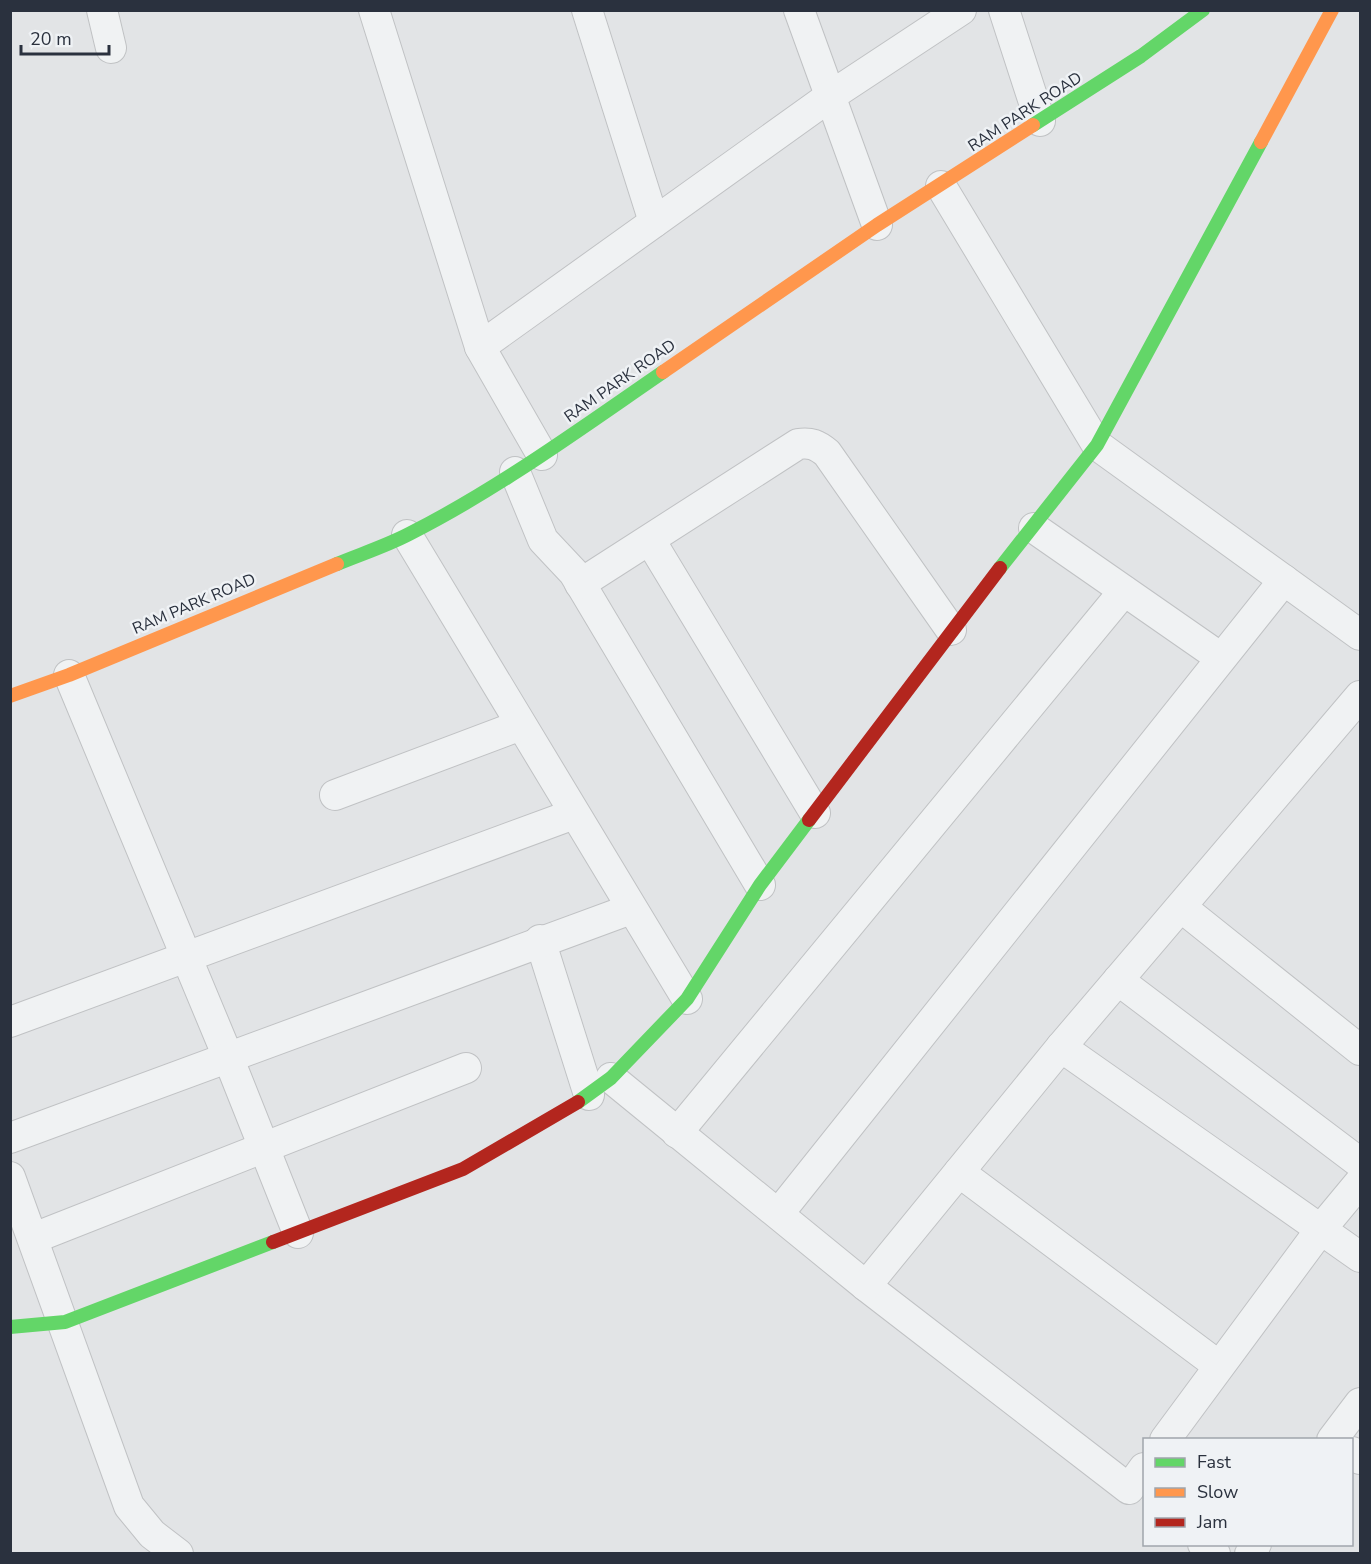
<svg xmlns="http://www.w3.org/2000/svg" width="1371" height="1564" viewBox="0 0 1371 1564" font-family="'Nunito Sans',sans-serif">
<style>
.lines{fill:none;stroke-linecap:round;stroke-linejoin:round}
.street-casing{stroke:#c0c2c4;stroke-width:32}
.street{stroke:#f0f2f3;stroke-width:30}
.fast{stroke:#63d668;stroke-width:14}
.slow{stroke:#ff974d;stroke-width:14}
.jam{stroke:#b3261e;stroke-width:14}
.labels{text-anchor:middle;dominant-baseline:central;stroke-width:5;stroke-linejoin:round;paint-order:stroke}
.street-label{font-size:16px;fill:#2a313e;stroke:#eff2f5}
</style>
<rect width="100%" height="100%" fill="#e2e4e6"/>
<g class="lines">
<defs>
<g id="street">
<polyline points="102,10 111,48"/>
<polyline points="374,10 480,347 542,455"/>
<polyline points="587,10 654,222"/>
<polyline points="799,10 877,225"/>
<polyline points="1004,10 1040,121"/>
<polyline points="941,186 1097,445 1360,635"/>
<polyline points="480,347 829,97 961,10"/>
<polyline points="515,472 543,540 574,573 760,885"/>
<polyline points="1034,528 1221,658"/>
<polyline points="407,535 687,999"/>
<polyline points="650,540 815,813"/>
<path d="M580,584L798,444C811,442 817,445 827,453L951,630"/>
<polyline points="69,675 228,1057 298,1233"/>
<polyline points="335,795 521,725"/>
<polyline points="1181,907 1360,1050"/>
<polyline points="540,940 589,1095"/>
<polyline points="1118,980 1360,1163"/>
<polyline points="10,1022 574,814"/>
<polyline points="1061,1047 1360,1257"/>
<polyline points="611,1078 866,1286 1129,1489 1144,1468"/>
<polyline points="677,1133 1124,591"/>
<polyline points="10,1138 631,909"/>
<polyline points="959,1172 1219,1366"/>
<polyline points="10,1177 129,1506 152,1534 178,1554"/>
<polyline points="779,1213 1284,580"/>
<polyline points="34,1238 466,1068"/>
<polyline points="866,1286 1061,1047 1360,696"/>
<polyline points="1165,1440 1321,1229 1360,1182"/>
<polyline points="1332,1440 1360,1403"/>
<polyline points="1352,1452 1360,1459"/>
<polyline points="1203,1544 1215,1554"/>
<polyline points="1250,1554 1256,1544"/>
</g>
</defs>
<use href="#street" class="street-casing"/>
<use href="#street" class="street"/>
<g class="fast">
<polyline points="1033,125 1141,56 1203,10"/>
<path d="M337,564C361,554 386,546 409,534C498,489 580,429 663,372"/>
<polyline points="1000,568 1097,445 1261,142"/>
<polyline points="578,1102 611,1078 687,999 760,885 809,820"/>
<polyline points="10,1327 65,1322 273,1242"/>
</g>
<g class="slow">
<polyline points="1261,142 1332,10"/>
<polyline points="663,372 877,225 1033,125"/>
<polyline points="10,696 69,675 337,564"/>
</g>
<g class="jam">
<polyline points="809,820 1000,568"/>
<polyline points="273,1242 463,1169 578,1102"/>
</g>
</g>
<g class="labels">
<g class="street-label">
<text transform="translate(1025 112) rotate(-33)">RAM PARK ROAD</text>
<text transform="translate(620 381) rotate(-35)">RAM PARK ROAD</text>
<text transform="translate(194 604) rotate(-23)">RAM PARK ROAD</text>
</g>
</g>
<rect width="1371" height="1564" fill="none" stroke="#2a313e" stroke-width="24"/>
<rect x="1143" y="1438" width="210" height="108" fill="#eff2f5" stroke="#a0a5ac" stroke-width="1.5"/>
<rect x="1155" y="1458" width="30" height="9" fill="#63d668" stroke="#a0a5ac" stroke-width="1.5"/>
<text x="1197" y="1468" font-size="18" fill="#2a313e">Fast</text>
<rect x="1155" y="1488" width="30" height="9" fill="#ff974d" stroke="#a0a5ac" stroke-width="1.5"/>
<text x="1197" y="1498" font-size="18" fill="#2a313e">Slow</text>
<rect x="1155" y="1518" width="30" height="9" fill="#b3261e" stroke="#a0a5ac" stroke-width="1.5"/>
<text x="1197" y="1528" font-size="18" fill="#2a313e">Jam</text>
<path d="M21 45v9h88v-9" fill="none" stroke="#2a313e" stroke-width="3"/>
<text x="30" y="45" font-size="18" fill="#2a313e" stroke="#eff2f5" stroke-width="4.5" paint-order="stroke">20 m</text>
</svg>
